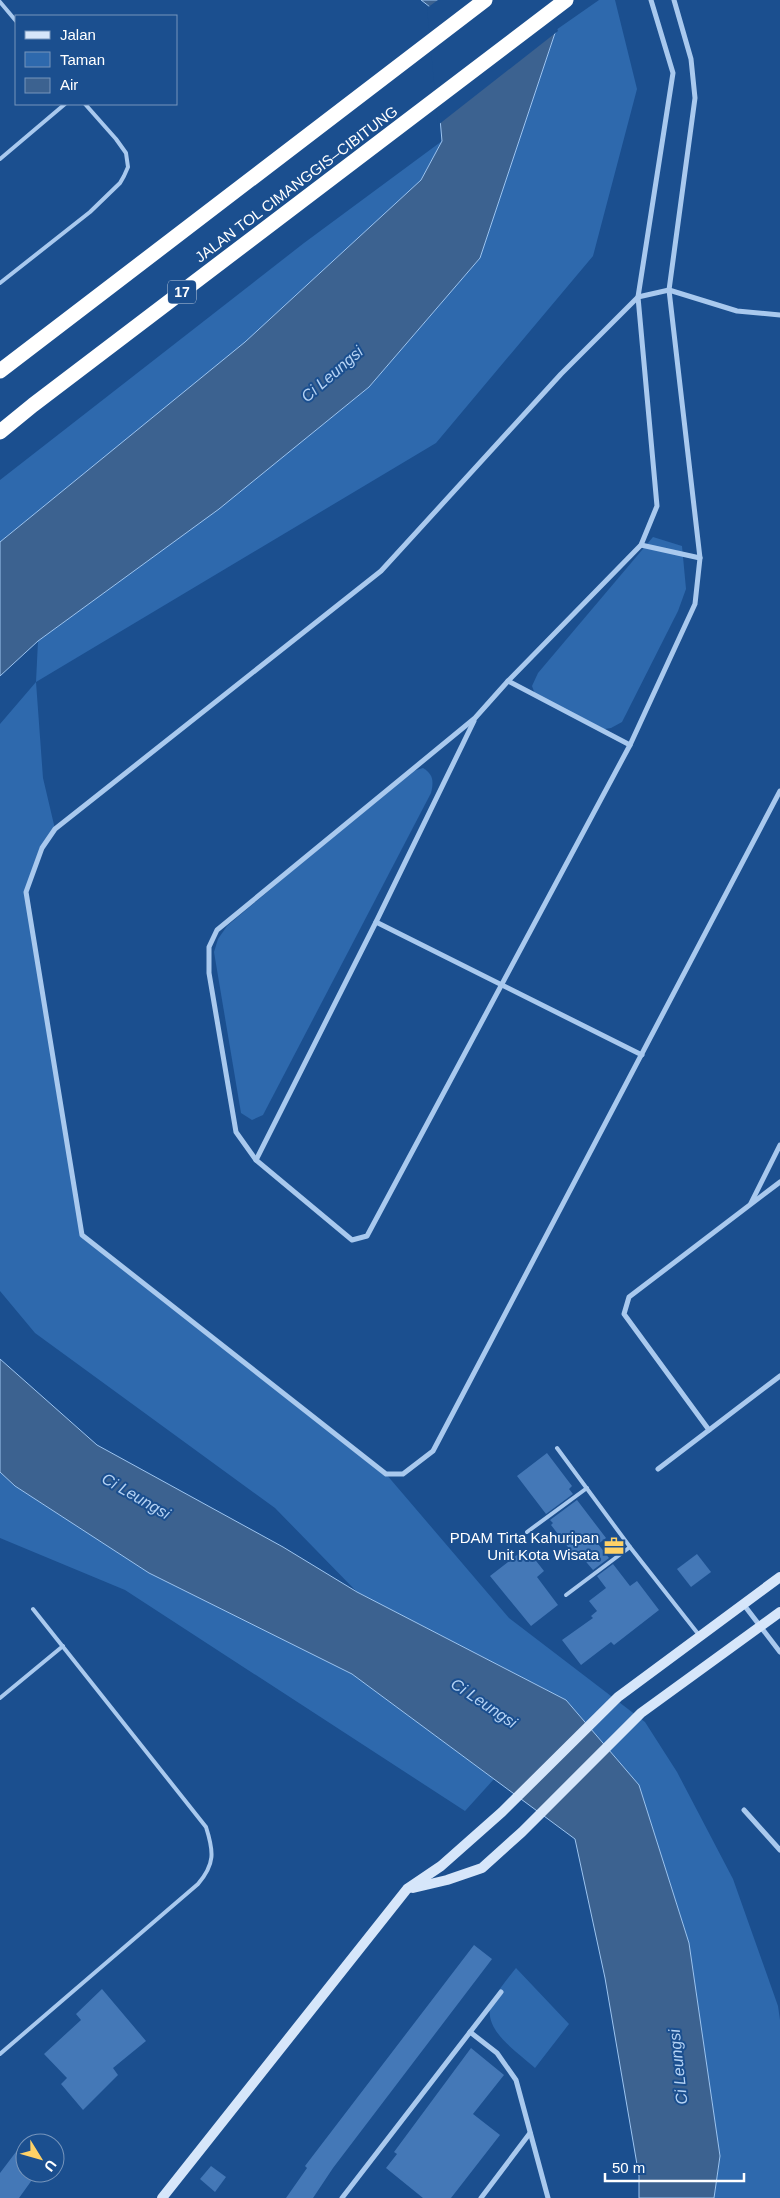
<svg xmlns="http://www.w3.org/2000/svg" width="780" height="2198" viewBox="0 0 780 2198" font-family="Arial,sans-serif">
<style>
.green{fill:#2e69ad}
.water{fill:#3c6290;stroke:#9cc4f0}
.pier{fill:#1b4f8f}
.building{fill:#4478b7}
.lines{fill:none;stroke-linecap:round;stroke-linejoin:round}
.lane{stroke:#a9c9ee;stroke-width:4}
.street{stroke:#a9c9ee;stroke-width:5}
.secondary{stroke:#d6e6fa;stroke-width:10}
.highway{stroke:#fff;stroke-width:15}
.labels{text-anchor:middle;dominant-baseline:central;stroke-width:4;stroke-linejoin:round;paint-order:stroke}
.shield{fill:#1b4f8f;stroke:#bbcadd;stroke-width:1}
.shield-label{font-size:14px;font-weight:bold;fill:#fff}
.street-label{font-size:15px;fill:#fff;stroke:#1b4f8f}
.poi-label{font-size:15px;fill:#fff;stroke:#1b4f8f;text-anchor:end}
.water-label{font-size:16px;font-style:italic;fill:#b5d3f5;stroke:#1b4f8f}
</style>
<rect width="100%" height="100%" fill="#1b4f8f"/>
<g class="green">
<polygon points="599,0 615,0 637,89 593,256 436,443 36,682 43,778 55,829 42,848 26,892 82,1235 386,1474 509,1618 645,1722 677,1772 733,1879 778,2006 780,2020 780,2198 714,2198 720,2156 689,1943 639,1785 566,1700 357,1592 275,1508 35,1333 0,1291 0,724 36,682 38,641 218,509 369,387 480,258 556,30"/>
<polygon points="442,141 421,180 246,342 0,542 0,480 304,243"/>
<polygon points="653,537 682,546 686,589 678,611 622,722 611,728 599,730 536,697 532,686 538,673"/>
<path d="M423,768C433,774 434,781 431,793L263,1115L252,1120L241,1113L214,952L218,939L227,926L410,772Z"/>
<polygon points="0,1472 15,1486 149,1573 352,1674 494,1779 465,1811 125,1590 0,1538"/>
<path d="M516,1968L569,2024L535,2068C518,2052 478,2028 493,2000C499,1989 508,1978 516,1968Z"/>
</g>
<g class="water">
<polygon points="421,0 543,0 556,30 480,258 369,387 219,509 38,641 0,676 0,542 245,342 421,180 442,141 430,7"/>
<polygon points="0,1359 97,1445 283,1547 357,1592 566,1700 639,1785 689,1943 720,2156 714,2198 639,2198 639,2176 605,1978 575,1839 352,1674 149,1573 15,1486 0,1472"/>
</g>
<polygon class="pier" points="438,0 546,0 558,31 438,125 427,8"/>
<g class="building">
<polygon points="547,1453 572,1486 569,1489 573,1494 546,1514 517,1476"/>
<polygon points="577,1500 606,1538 598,1544 609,1558 593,1570 582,1557 578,1560 551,1525 553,1523 550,1520"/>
<polygon points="526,1548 544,1571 537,1577 558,1605 531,1626 490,1576"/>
<polygon points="697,1554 711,1572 691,1587 677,1569"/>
<polygon points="613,1564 630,1586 637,1581 659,1610 614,1645 611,1642 581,1665 562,1640 593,1618 591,1616 597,1611 589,1601 606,1588 597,1576"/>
<polygon points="474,1945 492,1959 333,2168 313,2198 286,2198 307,2168 305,2166"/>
<polygon points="102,1989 146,2041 113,2068 118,2075 83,2110 61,2084 67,2078 44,2054 81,2020 76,2014"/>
<polygon points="471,2048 504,2075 473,2114 500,2135 451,2198 423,2198 386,2168 397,2154 394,2152"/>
<polygon points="25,2140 25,2173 37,2173 19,2198 0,2198 0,2173"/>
<polygon points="211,2166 226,2177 215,2192 200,2179"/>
</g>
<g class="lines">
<g class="lane">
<polyline points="0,2 16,21"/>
<polyline points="0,159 65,104"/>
<polyline points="0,283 90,212 120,183 124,176 128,167 126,153 116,139 85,104"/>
<polyline points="557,1448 630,1547 699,1635"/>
<polyline points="527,1532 587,1488"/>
<polyline points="566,1595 630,1547"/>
<polyline points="0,1698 63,1646"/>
<path d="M0,2054L198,1884C215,1864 214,1852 206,1827L33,1609"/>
</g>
<g class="street">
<polyline points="651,0 673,73 638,297 657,506 641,545 508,681 475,718 217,930 209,947 209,973 236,1132 256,1160 352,1240 367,1236 630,745 695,604 700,558 669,290 695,98 691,59 674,0"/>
<polyline points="780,315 737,311 669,290 638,297 561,374 381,571 55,829 42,848 26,892 82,1235 386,1474 403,1474 433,1451 780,791"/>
<polyline points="641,545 700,558"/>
<polyline points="508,681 630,745"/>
<polyline points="376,922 642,1055"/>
<polyline points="256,1160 376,922 474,721"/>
<polyline points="751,1203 780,1145"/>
<polyline points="709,1430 624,1314 629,1297 780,1182"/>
<polyline points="658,1469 780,1376"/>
<polyline points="744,1605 780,1652"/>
<polyline points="744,1810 780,1850"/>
<polyline points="470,2032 497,2053 516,2080 548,2198"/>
<polyline points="342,2198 501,1992"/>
<polyline points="481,2198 530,2133"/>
</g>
<g class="secondary">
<polyline points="413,1888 447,1880 482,1868 522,1832 641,1713 780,1612"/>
<polyline points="162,2198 407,1889 441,1866 502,1812 618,1697 780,1577"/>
</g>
<g class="highway">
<polyline points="0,371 485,0"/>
<polyline points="0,432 33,405 566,0"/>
</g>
</g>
<defs>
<symbol id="office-bare" viewBox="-9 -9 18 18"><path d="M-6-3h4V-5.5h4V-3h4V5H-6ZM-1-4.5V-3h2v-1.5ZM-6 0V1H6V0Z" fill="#ffd166" stroke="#1b4f8f" stroke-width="2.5" paint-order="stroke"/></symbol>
</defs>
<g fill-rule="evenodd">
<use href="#office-bare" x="600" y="1532" width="28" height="28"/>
</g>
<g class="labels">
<rect class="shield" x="168" y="280.5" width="28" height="23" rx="4"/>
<g class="shield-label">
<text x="182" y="292">17</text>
</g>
<g class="street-label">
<text transform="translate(296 184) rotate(-37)">JALAN TOL CIMANGGIS–CIBITUNG</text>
</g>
<g class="poi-label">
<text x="599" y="1537">PDAM Tirta Kahuripan<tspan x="599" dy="17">Unit Kota Wisata</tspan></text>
</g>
<g class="water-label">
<text transform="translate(332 374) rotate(-41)">Ci Leungsi</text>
<text transform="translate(136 1496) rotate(30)">Ci Leungsi</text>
<text transform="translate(484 1703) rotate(34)">Ci Leungsi</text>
<text transform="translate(678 2067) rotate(-96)">Ci Leungsi</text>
</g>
</g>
<rect x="15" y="15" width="162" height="90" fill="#1b4f8f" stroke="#7695bc"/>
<rect x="25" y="31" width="25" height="8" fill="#d6e6fa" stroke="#7695bc"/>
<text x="60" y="40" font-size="15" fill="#ffffff">Jalan</text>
<rect x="25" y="52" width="25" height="15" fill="#2e69ad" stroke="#7695bc"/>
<text x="60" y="65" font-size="15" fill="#ffffff">Taman</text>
<rect x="25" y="78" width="25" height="15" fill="#3c6290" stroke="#7695bc"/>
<text x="60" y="90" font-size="15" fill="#ffffff">Air</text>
<g transform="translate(40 2158) rotate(127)"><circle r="24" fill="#1b4f8f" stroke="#7695bc"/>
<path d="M0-4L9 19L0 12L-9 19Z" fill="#ffd166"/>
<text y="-8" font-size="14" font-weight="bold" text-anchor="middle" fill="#ffffff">U</text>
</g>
<path d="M605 2173v8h139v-8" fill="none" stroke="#ffffff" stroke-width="2.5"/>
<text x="612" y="2173" font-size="15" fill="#ffffff" stroke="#1b4f8f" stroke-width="4" paint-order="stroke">50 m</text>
</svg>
